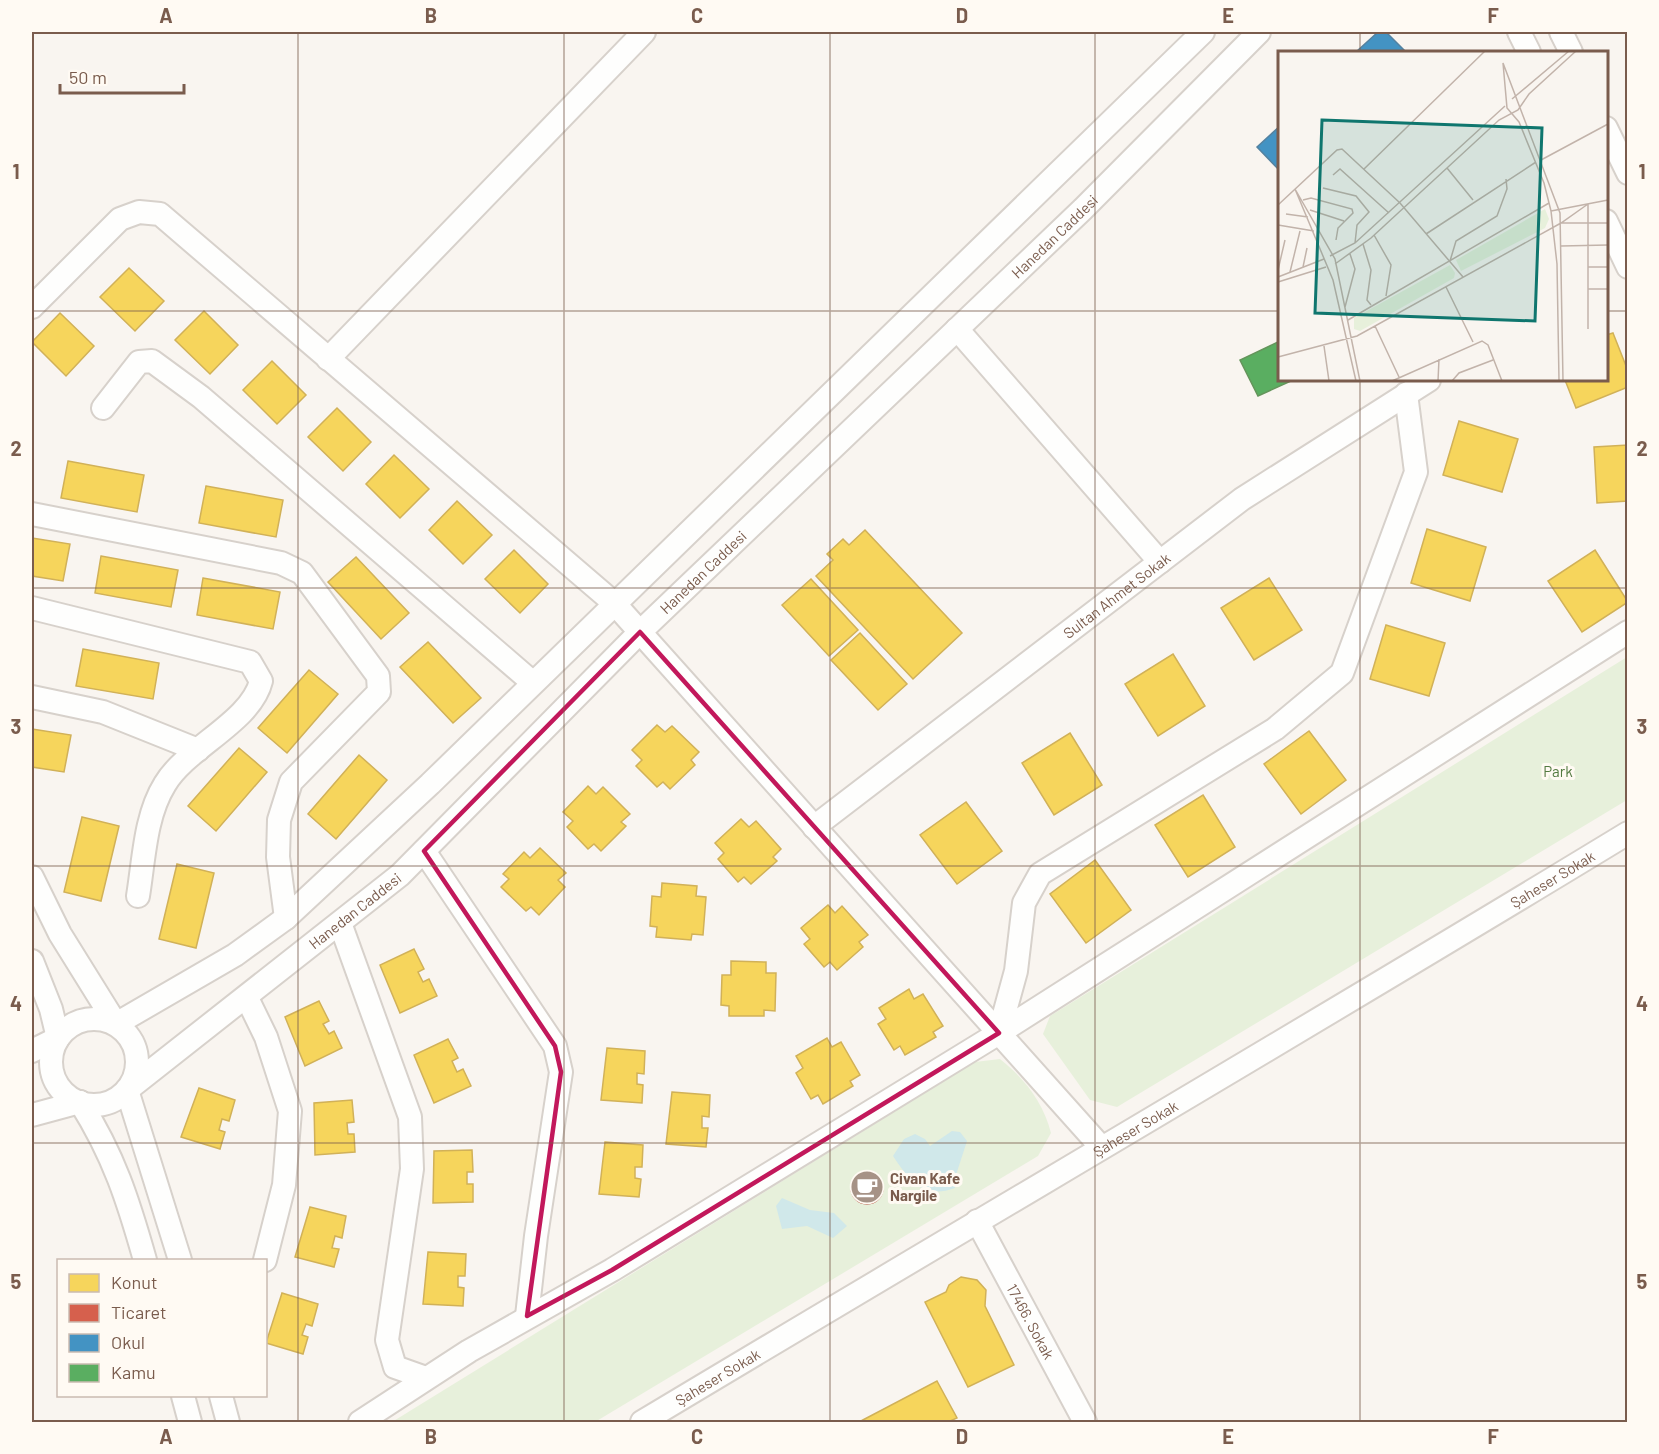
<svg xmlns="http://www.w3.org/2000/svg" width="1659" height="1454" viewBox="0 0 1659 1454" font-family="Barlow,sans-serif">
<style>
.green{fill:#e7f0db}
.water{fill:#d0e8ea}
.homes{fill:#f6d55c;stroke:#d1b158;stroke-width:1.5}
.shops{fill:#d6604d;stroke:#ba5f4d;stroke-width:1.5}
.schools{fill:#4393c3;stroke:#5482a0;stroke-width:1.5}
.public{fill:#5aae61;stroke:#64955b;stroke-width:1.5}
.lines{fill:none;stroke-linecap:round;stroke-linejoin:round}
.minor-casing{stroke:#d7d1cb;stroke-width:26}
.minor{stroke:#fefefd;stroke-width:22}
.marked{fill:none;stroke:#c2185b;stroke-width:4.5;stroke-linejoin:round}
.grid{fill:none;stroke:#7a5c4d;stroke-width:1.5;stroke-opacity:0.55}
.labels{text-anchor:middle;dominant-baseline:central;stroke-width:6;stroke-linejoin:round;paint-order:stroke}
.street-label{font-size:15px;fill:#7a5c4d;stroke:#fffaf3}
.park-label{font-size:15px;fill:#537a41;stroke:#fffaf3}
.poi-label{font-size:15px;font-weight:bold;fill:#7a5c4d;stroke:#fffaf3;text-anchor:start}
.inset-road{fill:none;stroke:#c2b3aa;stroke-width:1.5}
.view{fill:#0f766e;fill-opacity:0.15;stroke:#0f766e;stroke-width:3}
.inset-edge{fill:none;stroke:#7a5c4d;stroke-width:3}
.neatline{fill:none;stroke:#7a5c4d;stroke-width:2}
.grid-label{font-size:20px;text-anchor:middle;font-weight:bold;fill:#7a5c4d}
</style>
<rect width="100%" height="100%" fill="#f9f5f0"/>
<g class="green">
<polygon points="1627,657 1627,800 1117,1107 1090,1100 1043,1034 1050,1016"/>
<path d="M1000,1059C1025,1079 1043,1102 1051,1133L1038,1156L595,1422H392L975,1062Z"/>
</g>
<g class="water">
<path d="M952,1131L960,1132L967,1141L955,1178V1188C923,1200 909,1180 893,1156L904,1139L915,1134L925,1139L930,1146Z"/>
<polygon points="782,1198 810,1210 834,1213 847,1226 833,1238 807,1226 782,1229 776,1206"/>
</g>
<g class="homes">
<polygon points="129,268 164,301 135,331 100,297"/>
<polygon points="204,311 238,345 210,374 175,340"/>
<polygon points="60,313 94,346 66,376 32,342"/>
<polygon points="1613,333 1628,371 1628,387 1576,408 1565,380 1606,380 1606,335"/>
<polygon points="272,361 306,395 277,424 243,390"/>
<polygon points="337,408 371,442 343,471 308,437"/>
<polygon points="1459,421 1518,439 1502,492 1443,475"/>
<polygon points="1628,445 1628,501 1597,503 1594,447"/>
<polygon points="394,455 429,489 400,518 366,484"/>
<polygon points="68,461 144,475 137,512 61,498"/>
<polygon points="206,486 283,500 276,537 199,523"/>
<polygon points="457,501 492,535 463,564 429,530"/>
<polygon points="1427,529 1486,547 1470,601 1411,583"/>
<polygon points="865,530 962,633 913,679 816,576 833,560 827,554 843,539 849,545"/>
<polygon points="32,538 70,544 63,581 32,576"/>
<polygon points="514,550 548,584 520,613 485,579"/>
<polygon points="1595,550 1628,602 1582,632 1548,581"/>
<polygon points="101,556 178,570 171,607 95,593"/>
<polygon points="356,557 409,613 381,639 328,582"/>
<polygon points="203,578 280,592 273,629 197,615"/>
<polygon points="1269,578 1302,630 1254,660 1221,608"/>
<polygon points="811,579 858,630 829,656 782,605"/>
<polygon points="1386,625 1445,643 1429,696 1370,679"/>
<polygon points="860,633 907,684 878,710 831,660"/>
<polygon points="428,642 481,698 453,723 400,667"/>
<polygon points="83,649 159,663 153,699 76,686"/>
<polygon points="1173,654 1205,706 1158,736 1125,684"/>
<polygon points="309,670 338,694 287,753 258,728"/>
<polygon points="657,725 665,732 672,726 699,752 691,760 695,765 670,789 663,782 657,787 636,766 642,760 632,750"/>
<polygon points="32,729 71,735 64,772 32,767"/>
<polygon points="1309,731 1346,780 1301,814 1264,764"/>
<polygon points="1070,733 1102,785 1054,815 1022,763"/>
<polygon points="239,748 267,772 216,831 188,806"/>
<polygon points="359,755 387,780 336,839 308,814"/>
<polygon points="588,786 596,794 603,787 630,814 621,822 626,826 601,851 594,844 588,849 567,827 573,821 563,812"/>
<polygon points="1203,795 1235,847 1188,877 1155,825"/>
<polygon points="966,802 1002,851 957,884 920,835"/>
<polygon points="82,817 119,826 101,901 64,892"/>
<polygon points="741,819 749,827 756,821 781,849 773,857 777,861 751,884 744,877 738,882 718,859 724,853 715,843"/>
<polygon points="540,848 566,873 558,880 565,887 539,915 531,907 526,911 501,887 509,879 503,874 524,852 530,858"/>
<polygon points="1095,860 1131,910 1086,943 1050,894"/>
<polygon points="177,864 214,873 196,948 159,939"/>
<polygon points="662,883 697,886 696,896 706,897 703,935 692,934 691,940 656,937 657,927 650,926 652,896 661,897"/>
<polygon points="828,905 835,913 842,906 868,935 859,942 863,947 837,970 830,962 824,967 804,944 810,939 801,928"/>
<polygon points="414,949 424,969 418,972 423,982 429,979 437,996 400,1013 380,965"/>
<polygon points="731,961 766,962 766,973 776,973 775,1011 764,1010 764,1016 729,1016 729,1006 721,1005 722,975 731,975"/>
<polygon points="909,989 914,999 923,994 943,1026 933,1032 936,1037 905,1055 900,1046 894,1050 878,1024 886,1019 879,1008"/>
<polygon points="319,1001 329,1021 323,1024 329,1034 334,1031 342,1048 305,1066 285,1017"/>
<polygon points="827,1038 832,1047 841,1042 860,1075 850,1081 853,1086 823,1104 818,1095 811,1099 796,1073 803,1068 796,1056"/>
<polygon points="448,1039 458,1058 452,1061 457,1072 463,1069 471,1086 434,1103 414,1055"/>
<polygon points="607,1048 645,1051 644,1074 637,1073 637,1084 643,1085 642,1103 601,1100"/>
<polygon points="199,1088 235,1100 229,1121 222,1119 219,1130 225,1132 220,1149 181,1137"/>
<polygon points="672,1092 710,1095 709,1117 702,1116 702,1128 708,1128 706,1147 666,1144"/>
<polygon points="352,1100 354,1122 347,1123 348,1134 354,1134 355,1152 315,1155 314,1103"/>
<polygon points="605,1142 643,1145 642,1167 635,1167 635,1178 641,1179 639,1197 599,1194"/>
<polygon points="472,1150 473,1172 467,1172 467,1184 473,1184 473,1202 433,1203 434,1151"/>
<polygon points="310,1207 346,1216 342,1238 335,1236 332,1248 339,1249 334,1267 295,1257"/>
<polygon points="428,1252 466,1254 465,1276 458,1276 458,1287 464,1288 463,1306 423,1304"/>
<polygon points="961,1277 977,1280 986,1290 985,1306 1014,1365 968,1387 925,1302 946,1292 949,1285"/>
<polygon points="282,1293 318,1304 312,1326 306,1324 302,1335 308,1337 303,1354 266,1343"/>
<polygon points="937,1381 957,1418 948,1422 859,1422"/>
</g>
<circle class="shops" cx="867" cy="1188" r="16"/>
<g class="schools">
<polygon points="1378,32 1386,32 1406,52 1356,52"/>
<polygon points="1280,126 1280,171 1257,147"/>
</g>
<polygon class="public" points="1280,341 1280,380 1293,380 1258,396 1240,360"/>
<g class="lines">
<defs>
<g id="minor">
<polyline points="1519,32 1529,52"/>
<polyline points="1561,32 1571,52"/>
<polyline points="1606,128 1628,173"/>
<polyline points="1606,221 1628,267"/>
<polyline points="32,307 120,219 139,212 160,214 614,603 1101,1147"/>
<polyline points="957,329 1160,562"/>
<polyline points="328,359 644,32"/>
<polyline points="103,408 139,362 152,361 201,397 532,682"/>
<polyline points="32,514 281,563 302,573 378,676 379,692 291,782 279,820 278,857 286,918"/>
<path d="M32,608L250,662L261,681C251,722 187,747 165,784C145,816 144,859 138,896"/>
<polyline points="32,697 103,712 198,750"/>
<path id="s1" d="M814,827L1242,499L1429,380"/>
<polyline points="424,851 555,1046 561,1072 536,1236 527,1316"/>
<polyline points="32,877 60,934 116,1024"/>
<polyline points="340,923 410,1117 412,1169 387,1340 395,1367 426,1378"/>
<polyline points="32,961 51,1009 58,1038"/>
<polyline points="247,998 266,1037 290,1111 284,1185 265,1260"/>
<circle cx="94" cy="1062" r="43"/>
<polyline points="116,1024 235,955 286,918 430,784 1203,32"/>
<polyline points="999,1033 1016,971 1024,903 1040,874 1275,729 1342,673 1416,472 1406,394"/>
<polyline points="32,1051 58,1038"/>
<path id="s2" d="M127,1090L400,875L640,632L1083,209L1259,32"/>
<polyline points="127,1090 180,1260"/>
<path d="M80,1102C114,1156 128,1200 145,1260"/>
<polyline points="32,1115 80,1102"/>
<path id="s3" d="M977,1221L1085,1422"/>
<polyline points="183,1396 190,1422"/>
<polyline points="221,1396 228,1422"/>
<polyline points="360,1422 469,1351 612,1270 999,1033 1628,632"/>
<path id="s4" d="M642,1422C970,1225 1301,1032 1628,833"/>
</g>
</defs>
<use href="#minor" class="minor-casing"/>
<use href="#minor" class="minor"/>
</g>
<path class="marked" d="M640,632L999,1033L612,1270L527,1316L561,1072L555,1046L424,851Z"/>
<path class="grid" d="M298,32V1422M564,32V1422M830,32V1422M1095,32V1422M1360,32V52M32,311H1280M1606,311H1628M1360,380V1422M32,588H1628M32,866H1628M32,1143H1628"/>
<defs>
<symbol id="cafe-disc" viewBox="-11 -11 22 22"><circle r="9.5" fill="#a69286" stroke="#fffaf3"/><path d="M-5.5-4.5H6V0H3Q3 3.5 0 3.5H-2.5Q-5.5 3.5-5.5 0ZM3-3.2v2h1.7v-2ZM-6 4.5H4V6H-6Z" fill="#fff"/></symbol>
</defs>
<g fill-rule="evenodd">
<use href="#cafe-disc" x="848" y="1168" width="38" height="38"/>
</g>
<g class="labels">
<g class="street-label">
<text stroke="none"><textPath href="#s2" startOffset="1262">Hanedan Caddesi</textPath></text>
<text stroke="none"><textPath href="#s2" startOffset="776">Hanedan Caddesi</textPath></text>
<text stroke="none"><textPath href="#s1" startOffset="381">Sultan Ahmet Sokak</textPath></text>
<text stroke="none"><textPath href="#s4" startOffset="1060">Şaheser Sokak</textPath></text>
<text stroke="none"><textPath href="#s2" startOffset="290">Hanedan Caddesi</textPath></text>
<text stroke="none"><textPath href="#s4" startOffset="574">Şaheser Sokak</textPath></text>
<text stroke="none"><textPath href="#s3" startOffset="114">17466. Sokak</textPath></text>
<text stroke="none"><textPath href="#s4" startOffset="88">Şaheser Sokak</textPath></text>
</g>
<g class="park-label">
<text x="1558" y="771">Park</text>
</g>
<g class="poi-label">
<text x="890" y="1178">Civan Kafe<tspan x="890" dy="17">Nargile</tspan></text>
</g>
</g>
<g transform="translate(1278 51)">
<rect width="330" height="330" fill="#f9f5f0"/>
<path d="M267,158L271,168L267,177L183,220L178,209ZM172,214L177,222L176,227L82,280L76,278V267Z" fill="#e7f0db"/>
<path class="inset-road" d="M234,48L291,0M263,109L330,73M169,117L195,149M86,118L207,0M55,124L62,118L111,162M45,137L78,145L91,161L79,174L77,192M25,149L33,147L74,158L75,162L60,177L58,189M0,154L59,99L64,98L122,152L185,226M32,159L66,170M273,160L330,149M8,163L30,166M283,172H330M0,174L36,180M148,183L258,111M96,184L113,214L108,245M85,193L93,219L89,249L93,254M283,195L330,194M52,205L77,192L227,55M172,210L178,190L219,165L229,138L228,128M57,213L93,187L221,69L240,59L251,43L298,0M25,216L29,197M310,216H330M0,219L7,189M12,221L22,180M0,226L46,208M0,231L48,216M168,236L195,291M310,238H330M67,256L77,218L72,203M70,269L271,152M97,275L121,326M310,278V153M46,295L51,330M0,306L79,285L283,172L310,153M78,330L55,229L17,138L57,208L82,330M114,330L204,290L210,294L224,330M160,330L161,308M174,330L181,322L215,309M281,330L279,213L273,160L266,132L241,71L229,57L225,12L282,162L285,330"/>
<path class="view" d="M44,69L264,77L257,270L37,262Z"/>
<rect width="330" height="330" class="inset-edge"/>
</g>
<rect width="1659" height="1454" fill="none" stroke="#fffaf3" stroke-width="66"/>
<rect x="57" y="1259" width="210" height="138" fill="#fffaf3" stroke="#cabbb1" stroke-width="1.5"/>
<rect x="69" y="1274" width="30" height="18" fill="#f6d55c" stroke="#cabbb1" stroke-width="1.5"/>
<text x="111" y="1289" font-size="18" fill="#7a5c4d">Konut</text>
<rect x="69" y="1304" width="30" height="18" fill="#d6604d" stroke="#cabbb1" stroke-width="1.5"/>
<text x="111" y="1319" font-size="18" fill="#7a5c4d">Ticaret</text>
<rect x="69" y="1334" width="30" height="18" fill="#4393c3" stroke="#cabbb1" stroke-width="1.5"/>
<text x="111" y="1349" font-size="18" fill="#7a5c4d">Okul</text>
<rect x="69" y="1364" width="30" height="18" fill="#5aae61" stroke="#cabbb1" stroke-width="1.5"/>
<text x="111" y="1379" font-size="18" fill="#7a5c4d">Kamu</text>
<path d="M60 84v9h124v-9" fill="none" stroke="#7a5c4d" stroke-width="3"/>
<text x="69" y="84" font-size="18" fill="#7a5c4d" stroke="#fffaf3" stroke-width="4.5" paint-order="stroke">50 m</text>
<rect x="33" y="33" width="1593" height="1388" class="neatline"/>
<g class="grid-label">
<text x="166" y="23">A</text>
<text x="431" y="23">B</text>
<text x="697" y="23">C</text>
<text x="962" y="23">D</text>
<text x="1228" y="23">E</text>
<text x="1493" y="23">F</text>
<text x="16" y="179">1</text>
<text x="1642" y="179">1</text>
<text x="16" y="456">2</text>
<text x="1642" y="456">2</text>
<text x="16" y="734">3</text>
<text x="1642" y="734">3</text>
<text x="16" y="1011">4</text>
<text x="1642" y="1011">4</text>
<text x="16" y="1289">5</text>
<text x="1642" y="1289">5</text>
<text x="166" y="1444">A</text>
<text x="431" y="1444">B</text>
<text x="697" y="1444">C</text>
<text x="962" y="1444">D</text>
<text x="1228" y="1444">E</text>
<text x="1493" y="1444">F</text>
</g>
</svg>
